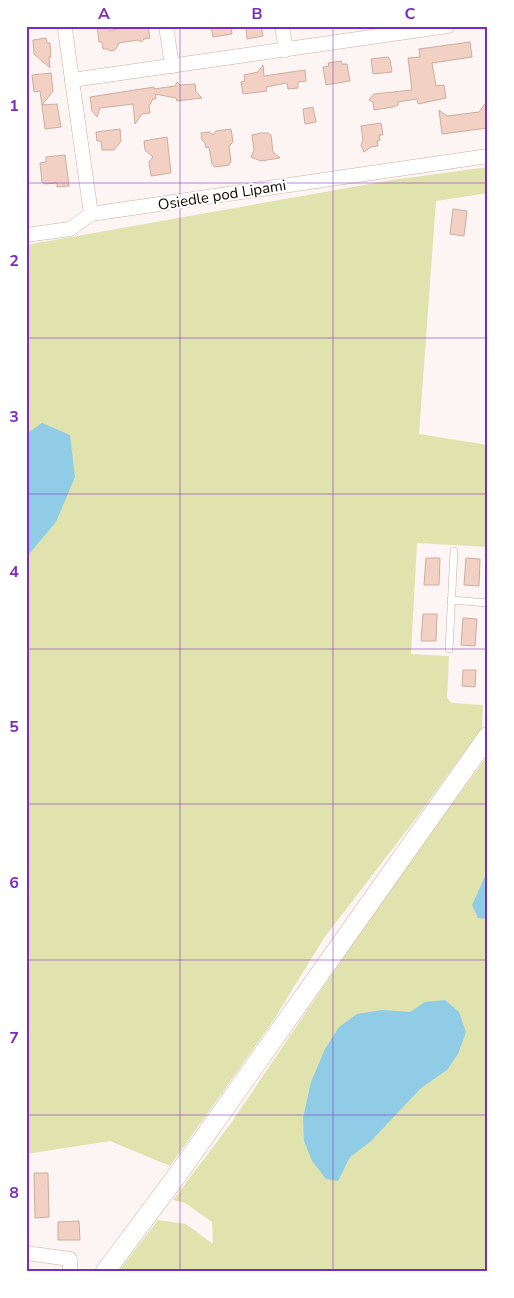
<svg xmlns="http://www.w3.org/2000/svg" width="514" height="1298" viewBox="0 0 514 1298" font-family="'Nunito Sans',sans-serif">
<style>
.green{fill:#e0e3ae}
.water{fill:#91cce6}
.building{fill:#f2d1c4;stroke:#ccada0}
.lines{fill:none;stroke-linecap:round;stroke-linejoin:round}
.lane-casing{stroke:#cdada2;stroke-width:8}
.street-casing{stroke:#cdada2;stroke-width:15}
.secondary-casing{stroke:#cdada2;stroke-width:20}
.lane{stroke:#fff;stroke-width:7}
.street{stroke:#fff;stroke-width:14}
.secondary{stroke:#fff;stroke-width:19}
.grid{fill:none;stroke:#7b2cbf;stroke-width:1;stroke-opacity:0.55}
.labels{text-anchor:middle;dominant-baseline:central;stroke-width:4;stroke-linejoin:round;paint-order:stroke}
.street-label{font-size:15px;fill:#130906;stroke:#fff}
.neatline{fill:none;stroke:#7b2cbf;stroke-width:2}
.grid-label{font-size:16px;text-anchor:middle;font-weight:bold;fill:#7b2cbf}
</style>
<rect width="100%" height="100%" fill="#fcf5f3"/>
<g class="green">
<polygon points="488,167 488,193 436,201 419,434 488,445 488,547 417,543 411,654 449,656 447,698 452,703 483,705 482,728 417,817 324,938 273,1021 170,1166 110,1141 26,1154 26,558 56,522 26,434 26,245 392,180"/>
<polygon points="488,755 488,1272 118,1272 158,1220 186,1224 213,1244 212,1222 185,1203 173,1200 231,1123 389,890"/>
</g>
<g class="water">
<polygon points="42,423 70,435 75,477 56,522 26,558 26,434"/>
<polygon points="488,870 488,919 478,918 472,905"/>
<polygon points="445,1000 459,1012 466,1032 458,1054 447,1070 421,1088 370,1142 350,1157 338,1181 326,1179 312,1161 304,1141 303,1118 311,1082 325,1049 339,1027 357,1014 382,1010 410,1012 425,1002"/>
</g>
<g class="building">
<polygon points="97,26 109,26 109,31 129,26 148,26 150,38 144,39 141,42 138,40 119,43 115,50 110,51 107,49 103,49 102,42 99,42"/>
<polygon points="211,26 231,26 232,34 213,37"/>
<polygon points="261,26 263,36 247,39 246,28"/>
<polygon points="46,38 47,43 50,43 51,57 49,57 50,68 34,54 33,40"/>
<polygon points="470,42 472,57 432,63 436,86 444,85 446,98 418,104 417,99 398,102 398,105 393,107 374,110 373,102 369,100 374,94 412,90 408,58 420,57 419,49"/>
<polygon points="388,57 390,60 392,72 373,74 371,59"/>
<polygon points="341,61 342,64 347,64 350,81 326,85 323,67 329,66 328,63"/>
<polygon points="263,65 264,76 305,70 306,81 298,82 298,88 288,89 287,83 266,87 267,91 243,94 241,82 245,81 244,75 258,72"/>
<polygon points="51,73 53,91 42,105 57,104 61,127 45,129 40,91 34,92 32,75"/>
<polygon points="177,82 180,85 195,84 196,92 202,98 177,101 176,98 155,94 156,99 153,99 149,106 150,113 142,114 135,124 133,104 100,108 97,117 92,111 90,97 154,87 154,89 175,86"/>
<polygon points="488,100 488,128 442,134 439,110 447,116 479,112"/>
<polygon points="313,107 316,122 305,124 303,109"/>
<polygon points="381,123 383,135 379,135 380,140 377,141 378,146 371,147 364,152 361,145 363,140 361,126"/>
<polygon points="120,129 121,141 114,150 102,150 101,141 97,141 96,132"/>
<polygon points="231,129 233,142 229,146 231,161 229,165 215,167 212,164 209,147 206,148 205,143 202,140 201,133 209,132 213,135 216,131"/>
<polygon points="261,133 268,133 271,135 273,152 280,158 261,161 251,157 254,150 252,135"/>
<polygon points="167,137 171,173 151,176 149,162 153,157 145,150 144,141"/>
<polygon points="65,155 69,186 57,187 57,183 45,184 42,182 40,163 46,162 46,157"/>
<polygon points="453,209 467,211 464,236 450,234"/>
<polygon points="426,558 440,558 439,585 424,585"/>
<polygon points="466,558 480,559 479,586 464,585"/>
<polygon points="423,614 437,614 436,641 421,641"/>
<polygon points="463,618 477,619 475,646 461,645"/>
<polygon points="463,670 476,670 475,687 462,686"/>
<polygon points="34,1173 48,1173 49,1217 35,1218"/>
<polygon points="79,1221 80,1240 58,1240 58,1222"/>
</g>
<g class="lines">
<defs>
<g id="lane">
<polyline points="451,600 488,603"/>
<polyline points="449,649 454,551"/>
</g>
<g id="street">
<polyline points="166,26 172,66"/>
<polyline points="282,26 286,50"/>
<polyline points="65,29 72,80"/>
<polyline points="91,214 72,80 448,26"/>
<polyline points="26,235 70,229 91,214 488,156"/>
<polyline points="26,1253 70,1259 70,1272"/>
</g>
<polyline id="secondary" points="105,1272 181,1170 488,736"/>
</defs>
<use href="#lane" class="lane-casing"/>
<use href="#street" class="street-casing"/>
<use href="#secondary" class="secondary-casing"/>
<use href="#lane" class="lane"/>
<use href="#street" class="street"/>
<use href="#secondary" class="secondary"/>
</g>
<path class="grid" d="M180,26V1272M333,26V1272M26,183H488M26,338H488M26,494H488M26,649H488M26,804H488M26,960H488M26,1115H488"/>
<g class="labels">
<g class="street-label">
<text transform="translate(222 195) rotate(-9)">Osiedle pod Lipami</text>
</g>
</g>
<rect width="514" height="1298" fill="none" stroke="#ffffff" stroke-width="55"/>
<rect x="28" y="28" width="458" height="1242" class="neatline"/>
<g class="grid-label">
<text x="104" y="19">A</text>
<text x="257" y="19">B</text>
<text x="410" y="19">C</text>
<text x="14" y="111">1</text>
<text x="14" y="266">2</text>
<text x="14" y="422">3</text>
<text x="14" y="577">4</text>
<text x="14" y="732">5</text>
<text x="14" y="888">6</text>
<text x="14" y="1043">7</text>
<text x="14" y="1198">8</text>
</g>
</svg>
